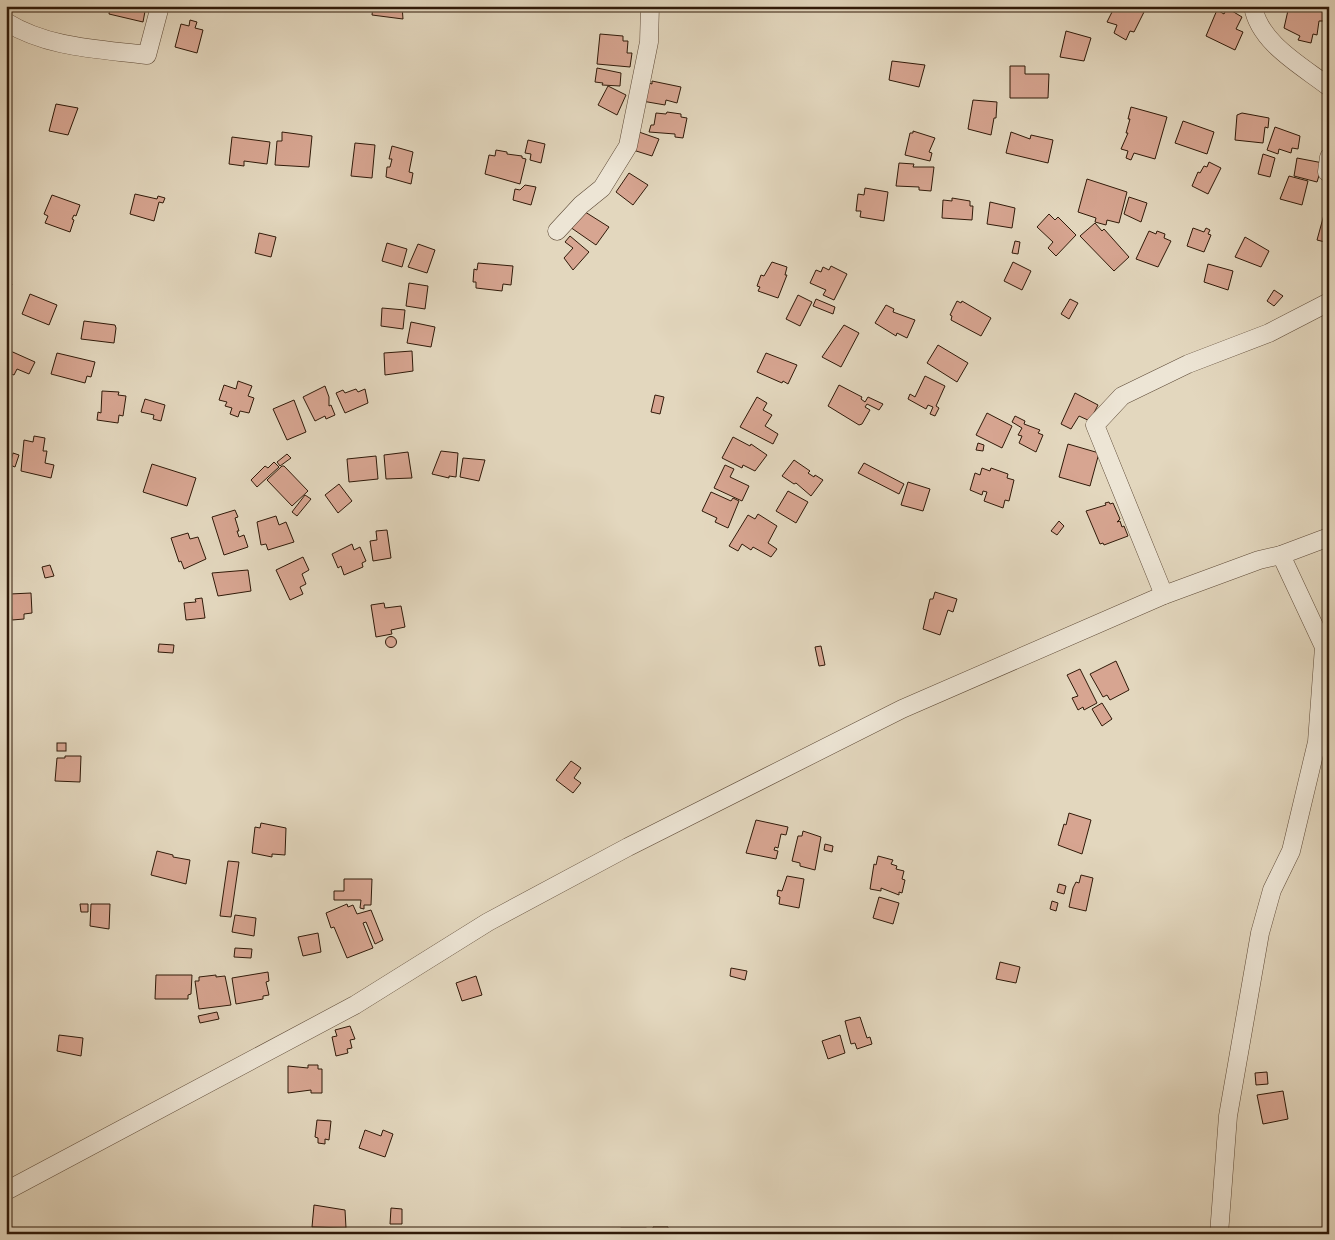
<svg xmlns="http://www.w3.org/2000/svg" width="1335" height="1240" viewBox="0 0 1335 1240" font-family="'IM FELL French Canon',serif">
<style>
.building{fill:#d7a591;stroke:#301a09}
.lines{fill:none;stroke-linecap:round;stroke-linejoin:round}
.minor-casing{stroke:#5d4936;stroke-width:19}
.minor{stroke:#ede5d5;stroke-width:18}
</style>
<rect width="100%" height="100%" fill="#e3d7be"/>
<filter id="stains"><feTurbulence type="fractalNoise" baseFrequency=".004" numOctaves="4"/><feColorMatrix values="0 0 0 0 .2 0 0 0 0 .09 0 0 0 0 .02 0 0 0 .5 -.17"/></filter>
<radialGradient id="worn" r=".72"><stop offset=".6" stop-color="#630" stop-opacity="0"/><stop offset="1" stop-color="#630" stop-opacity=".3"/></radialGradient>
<g class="building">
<polygon points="110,6 146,6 143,22 109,14"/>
<polygon points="373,6 402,6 403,19 372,15"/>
<polygon points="1115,6 1129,6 1144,12 1134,32 1130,31 1126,40 1114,33 1117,25 1107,22"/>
<polygon points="1289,6 1307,6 1329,12 1329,27 1327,27 1328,21 1319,21 1317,35 1313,34 1311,43 1298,40 1300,36 1284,28"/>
<polygon points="1227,8 1242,17 1236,29 1243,32 1235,50 1206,36 1217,10 1224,14"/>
<polygon points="190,20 197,22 195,28 203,30 197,53 175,47 181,24 189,26"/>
<polygon points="1066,31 1091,38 1084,61 1060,57"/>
<polygon points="600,34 623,36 623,41 628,41 627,53 632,53 630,67 597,64"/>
<polygon points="892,61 925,65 919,87 889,80"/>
<polygon points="1010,66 1025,66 1025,74 1049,74 1048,98 1010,98"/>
<polygon points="597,68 621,73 620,86 602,85 603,83 595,82"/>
<polygon points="652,81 681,87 677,103 666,100 665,105 642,101 646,82 652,84"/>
<polygon points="608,86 626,95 617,115 598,105"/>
<polygon points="973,100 997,102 996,118 994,118 991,135 968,129"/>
<polygon points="56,104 78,108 68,135 49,131"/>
<polygon points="1131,107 1167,117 1155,159 1134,153 1131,160 1126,158 1128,151 1121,149 1128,133 1126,133 1130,119 1128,119"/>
<polygon points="667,112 681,114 681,117 687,118 683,138 675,137 675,134 649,132 651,125 654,125 656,113 666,114"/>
<polygon points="1242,113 1269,118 1268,128 1265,127 1263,143 1235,140 1237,115"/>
<polygon points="1183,121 1214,132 1207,154 1175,143"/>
<polygon points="1275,127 1300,136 1298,149 1292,148 1291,153 1279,149 1278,154 1267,150"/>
<polygon points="913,131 935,138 929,152 932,153 930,161 905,155 910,133 913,133"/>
<polygon points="282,132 312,136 309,167 275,165 277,141 282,141"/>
<polygon points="639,132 659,139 652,156 633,150"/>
<polygon points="1011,132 1030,139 1031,135 1053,140 1048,163 1006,153"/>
<polygon points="232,137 270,142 267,164 244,161 244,166 229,164"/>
<polygon points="528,140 545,144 541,163 530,160 531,154 525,153"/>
<polygon points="355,143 375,145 372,178 351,176"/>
<polygon points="392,146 413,152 409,172 413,173 411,184 386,177 387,167 390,167 392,159 389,159"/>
<polygon points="496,150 507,152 507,154 522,156 522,158 526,159 520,184 485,174 489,155 495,156"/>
<polygon points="1263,154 1275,158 1270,177 1258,174"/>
<polygon points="1297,158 1323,163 1317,182 1294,176"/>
<polygon points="1209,162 1221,168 1208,194 1192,186 1198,172 1200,173 1204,166 1207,167"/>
<polygon points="899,163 914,164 913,167 934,167 931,191 919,190 919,187 896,186"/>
<polygon points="629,173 648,185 633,205 616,192"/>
<polygon points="1289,176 1308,181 1302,205 1280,199"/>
<polygon points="1087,179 1127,192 1119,223 1107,220 1106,225 1095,222 1096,218 1078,212"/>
<polygon points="525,185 536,187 531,205 513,200 515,189 520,190"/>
<polygon points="865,188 888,192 884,221 860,217 861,211 856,211 858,194 864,195"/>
<polygon points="135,194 157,199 158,196 165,198 163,203 159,202 154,221 130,214"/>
<polygon points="52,195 80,205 76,216 74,215 72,219 74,220 70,232 45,223 48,216 44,214"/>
<polygon points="1129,197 1147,203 1141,222 1124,214"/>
<polygon points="952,198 970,201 970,206 973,206 972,220 942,218 943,200 952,201"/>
<polygon points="990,202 1015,208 1012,228 987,224"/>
<polygon points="582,210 609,227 596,245 570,227"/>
<polygon points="1325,211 1329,212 1329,243 1317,240"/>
<polygon points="1049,214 1055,220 1058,217 1076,235 1056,256 1048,248 1053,242 1037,227"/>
<polygon points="1095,223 1102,231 1104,229 1129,257 1114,271 1080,236"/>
<polygon points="1193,228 1204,232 1206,228 1210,230 1208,234 1211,235 1204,252 1187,246"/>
<polygon points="1149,231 1156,234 1157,231 1165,234 1164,238 1171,241 1158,267 1136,259"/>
<polygon points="259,233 276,237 271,257 255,253"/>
<polygon points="570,236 589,252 573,270 564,258 573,248 565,242"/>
<polygon points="1245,237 1269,251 1261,267 1235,257"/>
<polygon points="1015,241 1020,242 1018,254 1012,253"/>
<polygon points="387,243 407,249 402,267 382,261"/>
<polygon points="418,244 435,250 427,273 408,267"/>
<polygon points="772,262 787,267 785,275 787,275 778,298 758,291 760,287 757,286 761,275 764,276"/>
<polygon points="1013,262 1031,271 1022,290 1004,281"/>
<polygon points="478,263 513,266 511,285 503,284 502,291 476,288 476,282 473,282 474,269 477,270"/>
<polygon points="1208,264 1233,271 1228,290 1204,282"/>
<polygon points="831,266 847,274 834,300 823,295 826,290 810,283 816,270 821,272 823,267 829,270"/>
<polygon points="6,282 12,284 6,298"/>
<polygon points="409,283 428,286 425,309 406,306"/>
<polygon points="1274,290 1283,296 1274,306 1267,301"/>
<polygon points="30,294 57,305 49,325 22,314"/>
<polygon points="798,295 812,302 800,326 786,319"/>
<polygon points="816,299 835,307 833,314 813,306"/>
<polygon points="1070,299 1078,303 1069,319 1061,314"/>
<polygon points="957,301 961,303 962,301 991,318 981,336 951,320 952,316 950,315"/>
<polygon points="886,305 894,309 893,312 915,320 907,338 897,333 896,336 875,323"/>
<polygon points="382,308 405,310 403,329 381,326"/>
<polygon points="84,321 115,325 116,328 114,343 81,339"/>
<polygon points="411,322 435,327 431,347 407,343"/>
<polygon points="844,325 859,333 841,367 822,357"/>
<polygon points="938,345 968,363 957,382 927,363"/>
<polygon points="6,349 35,362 29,374 17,369 14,375 6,372"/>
<polygon points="412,351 413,371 385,375 384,353"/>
<polygon points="57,353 95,362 91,377 87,376 85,383 51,374"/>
<polygon points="766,353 797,365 788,384 783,381 782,383 757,372"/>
<polygon points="925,376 945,386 936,406 939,408 935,416 930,414 933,407 928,405 926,409 908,399 910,394 915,397"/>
<polygon points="238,381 252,386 248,396 254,398 249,413 240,411 238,417 230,414 232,408 225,406 227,402 219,400 224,385 236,389"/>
<polygon points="839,385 862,397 861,399 865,402 868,397 883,404 879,410 867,404 865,407 870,410 862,424 859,425 828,406"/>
<polygon points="325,386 329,397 329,406 331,405 335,415 326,419 325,416 315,421 303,397"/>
<polygon points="356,389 358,392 365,389 368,403 345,413 336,393 343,390 345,393"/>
<polygon points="102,391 119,392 118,395 126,396 123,416 119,415 118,423 97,420 98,412 101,413"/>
<polygon points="1075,393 1098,405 1090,421 1079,416 1071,429 1061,424"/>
<polygon points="655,395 664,397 660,414 651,412"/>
<polygon points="757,397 767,403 763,410 772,415 765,426 778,434 773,444 740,427"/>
<polygon points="145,399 165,405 161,421 153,419 154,415 141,412"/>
<polygon points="294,400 306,432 287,440 273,409"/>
<polygon points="987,413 1012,426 1002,448 976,435"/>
<polygon points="1015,416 1025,421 1024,424 1040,430 1038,433 1043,435 1036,452 1019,443 1022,436 1018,435 1022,428 1012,422"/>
<polygon points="34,436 45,438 43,451 47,451 45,463 54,465 51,478 21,471 24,440 33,442"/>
<polygon points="733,437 750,446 751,444 767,455 755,471 743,465 742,468 722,458"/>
<polygon points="978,443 984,445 983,451 976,450"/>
<polygon points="1068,444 1099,453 1090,486 1059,477"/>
<polygon points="441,451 458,453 456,477 449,476 449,478 432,474"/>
<polygon points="408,452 412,478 386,479 384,455"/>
<polygon points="13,453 19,455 15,467 10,465"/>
<polygon points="287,454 291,458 280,466 277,462"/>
<polygon points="376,456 378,479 349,482 347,459"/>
<polygon points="463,458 485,460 479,481 460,477"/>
<polygon points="794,460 810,471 808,473 814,477 815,475 823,480 811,496 796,483 794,484 782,476"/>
<polygon points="274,462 279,467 257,487 251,480 265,466 268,468"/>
<polygon points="864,463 904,484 899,494 858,473"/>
<polygon points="152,464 196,478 187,506 143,492"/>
<polygon points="725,465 734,469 730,477 749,486 742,501 714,488"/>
<polygon points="282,466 284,466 308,491 292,506 267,480"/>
<polygon points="982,468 990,471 991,468 1008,474 1007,478 1014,480 1009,501 1005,500 1003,508 984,501 987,492 983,491 982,495 970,490 975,473 980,475"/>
<polygon points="908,482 930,489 923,511 901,505"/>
<polygon points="339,484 352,501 338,513 325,495"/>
<polygon points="788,491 808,502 796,523 776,511"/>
<polygon points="711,492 731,501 733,498 739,501 728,528 715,522 717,518 702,511"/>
<polygon points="305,495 311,499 297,516 292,512"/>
<polygon points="1109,502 1110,504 1113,503 1120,519 1117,522 1120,521 1122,527 1124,526 1128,536 1104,545 1103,543 1100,544 1086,511 1106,505 1105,503"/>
<polygon points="235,510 238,517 235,518 239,531 237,531 239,537 244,535 248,547 224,555 212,517"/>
<polygon points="758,514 777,526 768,543 777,549 771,557 753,547 751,550 742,544 738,551 729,546 748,515 755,519"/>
<polygon points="276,516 279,525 286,522 294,542 268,550 266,544 261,545 257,522"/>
<polygon points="1059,521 1064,526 1057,535 1051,531"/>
<polygon points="387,530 391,558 373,561 370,541 377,540 376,531"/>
<polygon points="188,533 190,539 198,537 206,559 184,569 181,561 179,562 171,538"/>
<polygon points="352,544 354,550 360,547 366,561 362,563 363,567 344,575 341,566 338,568 332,554"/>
<polygon points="303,557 309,570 302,574 306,584 300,587 303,594 290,600 276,570"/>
<polygon points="50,565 54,576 45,578 42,567"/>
<polygon points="248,570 251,591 218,596 212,573"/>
<polygon points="935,592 957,599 953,612 948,610 940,635 923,629 930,599 933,599"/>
<polygon points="31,593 32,613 24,614 24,619 12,620 11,608 6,608 6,600 10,600 10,594"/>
<polygon points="202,598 205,618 186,620 184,603 196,602 195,599"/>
<polygon points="384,603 385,608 401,606 405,627 391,630 392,634 376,637 371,605"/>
<circle cx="391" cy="642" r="5.5"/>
<polygon points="159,644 174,645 173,653 158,652"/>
<polygon points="821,646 825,665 819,666 815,647"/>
<polygon points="1116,661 1129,690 1110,700 1107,695 1103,697 1090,674"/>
<polygon points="1080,669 1097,703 1084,710 1083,707 1078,710 1072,698 1078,696 1067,675"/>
<polygon points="1102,703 1112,719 1102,726 1092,709"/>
<rect x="57" y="743" width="9" height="8"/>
<polygon points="65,756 81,756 80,782 55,781 57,758 65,758"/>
<polygon points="571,761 581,768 574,778 581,783 573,793 556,780"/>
<polygon points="1069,813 1091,820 1082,854 1058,845 1064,824 1066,825"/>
<polygon points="756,820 788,827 786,835 781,834 778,848 775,847 774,850 778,851 776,859 746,853"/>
<polygon points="261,823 286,828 285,855 272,854 272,857 252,853 255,827 260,828"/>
<polygon points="803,831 821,837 815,870 800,866 800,863 792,861 798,836 802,836"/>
<polygon points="825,844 833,846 832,852 824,850"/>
<polygon points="157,851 173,855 173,857 190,860 186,884 151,875"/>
<polygon points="878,856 893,860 891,864 897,866 896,869 904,871 902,879 905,880 902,893 899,892 899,895 881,888 881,891 870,889 874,864 876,865"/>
<polygon points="228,861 239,862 231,917 220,916"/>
<polygon points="1081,875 1093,878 1086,911 1069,907 1073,888 1076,882 1079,883"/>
<polygon points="787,876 804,879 799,908 779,904 780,897 777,896 778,890 782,891"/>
<polygon points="344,879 372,879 371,905 364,905 364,909 360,908 361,900 334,900 334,891 344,891"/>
<polygon points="1059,884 1066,886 1064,894 1057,892"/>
<polygon points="879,897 899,903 893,924 873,918"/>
<polygon points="1052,901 1058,903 1056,911 1050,909"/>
<polygon points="80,904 88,904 88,912 81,912"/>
<polygon points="91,904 110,904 109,929 90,926"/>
<polygon points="347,904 348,907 353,905 357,914 371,910 383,940 375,944 366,922 363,923 373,948 347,958 334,927 331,928 326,913"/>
<polygon points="235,915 256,918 254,936 232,932"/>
<polygon points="318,933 321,952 303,956 298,937"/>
<polygon points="235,948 252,949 251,958 234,957"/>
<polygon points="1000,962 1020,967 1016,983 996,979"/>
<polygon points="731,968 747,971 745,980 730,976"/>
<polygon points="268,972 269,981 266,982 269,995 263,996 263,999 236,1004 232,978"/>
<polygon points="156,975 192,975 191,994 188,995 188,999 155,999"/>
<polygon points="216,975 216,977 225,976 231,1005 199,1009 195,981 199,981 199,977"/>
<polygon points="476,976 482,995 462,1001 456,983"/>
<polygon points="217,1012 219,1019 200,1023 198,1016"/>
<polygon points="860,1017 867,1038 870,1037 872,1044 857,1049 855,1043 851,1044 845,1021"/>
<polygon points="350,1026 355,1039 350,1040 352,1048 347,1049 348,1053 336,1056 332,1037 337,1036 335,1030"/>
<polygon points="59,1035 83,1038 81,1056 57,1051"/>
<polygon points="840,1035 845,1053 828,1059 822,1041"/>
<polygon points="308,1065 318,1065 318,1069 322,1069 322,1093 311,1093 311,1090 288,1093 288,1066 308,1068"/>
<polygon points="1267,1072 1268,1084 1256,1085 1255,1073"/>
<polygon points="1283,1091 1288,1119 1263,1124 1257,1095"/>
<polygon points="317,1120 331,1121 329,1140 325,1139 325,1144 318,1143 318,1138 315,1137"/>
<polygon points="365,1130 381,1136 383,1130 393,1134 385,1157 359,1148"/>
<polygon points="314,1205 345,1210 346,1228 312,1227"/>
<polygon points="391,1208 402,1209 402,1224 390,1224"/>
<polygon points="653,1227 668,1227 668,1231 681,1231 681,1234 653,1234"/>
<rect x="621" y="1228" width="25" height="6"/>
</g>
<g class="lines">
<defs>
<g id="minor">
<path d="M1253,6C1259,43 1302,66 1329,87"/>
<path d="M6,22C48,48 99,49 147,55L160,6"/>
<polyline points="1327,172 1329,157"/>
<polyline points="557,231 581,205 602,188 628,146 649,42 650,6"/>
<polyline points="1164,595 1095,425 1122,396 1188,364 1269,333 1329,302"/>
<polyline points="6,1191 355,1005 488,922 628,847 902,709 1164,595 1259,560 1281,555 1329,537"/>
<polyline points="1219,1234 1228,1116 1260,933 1272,890 1291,851 1317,742 1324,647 1281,555"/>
</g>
</defs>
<use href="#minor" class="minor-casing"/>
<use href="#minor" class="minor"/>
</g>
<rect width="1335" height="1240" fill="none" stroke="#e3d7be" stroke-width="25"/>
<rect x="8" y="8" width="1320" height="1225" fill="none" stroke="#301a09" stroke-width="2.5"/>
<rect x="12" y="12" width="1310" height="1215" fill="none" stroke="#301a09"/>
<rect width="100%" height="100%" filter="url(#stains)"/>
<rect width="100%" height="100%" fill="url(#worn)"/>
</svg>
